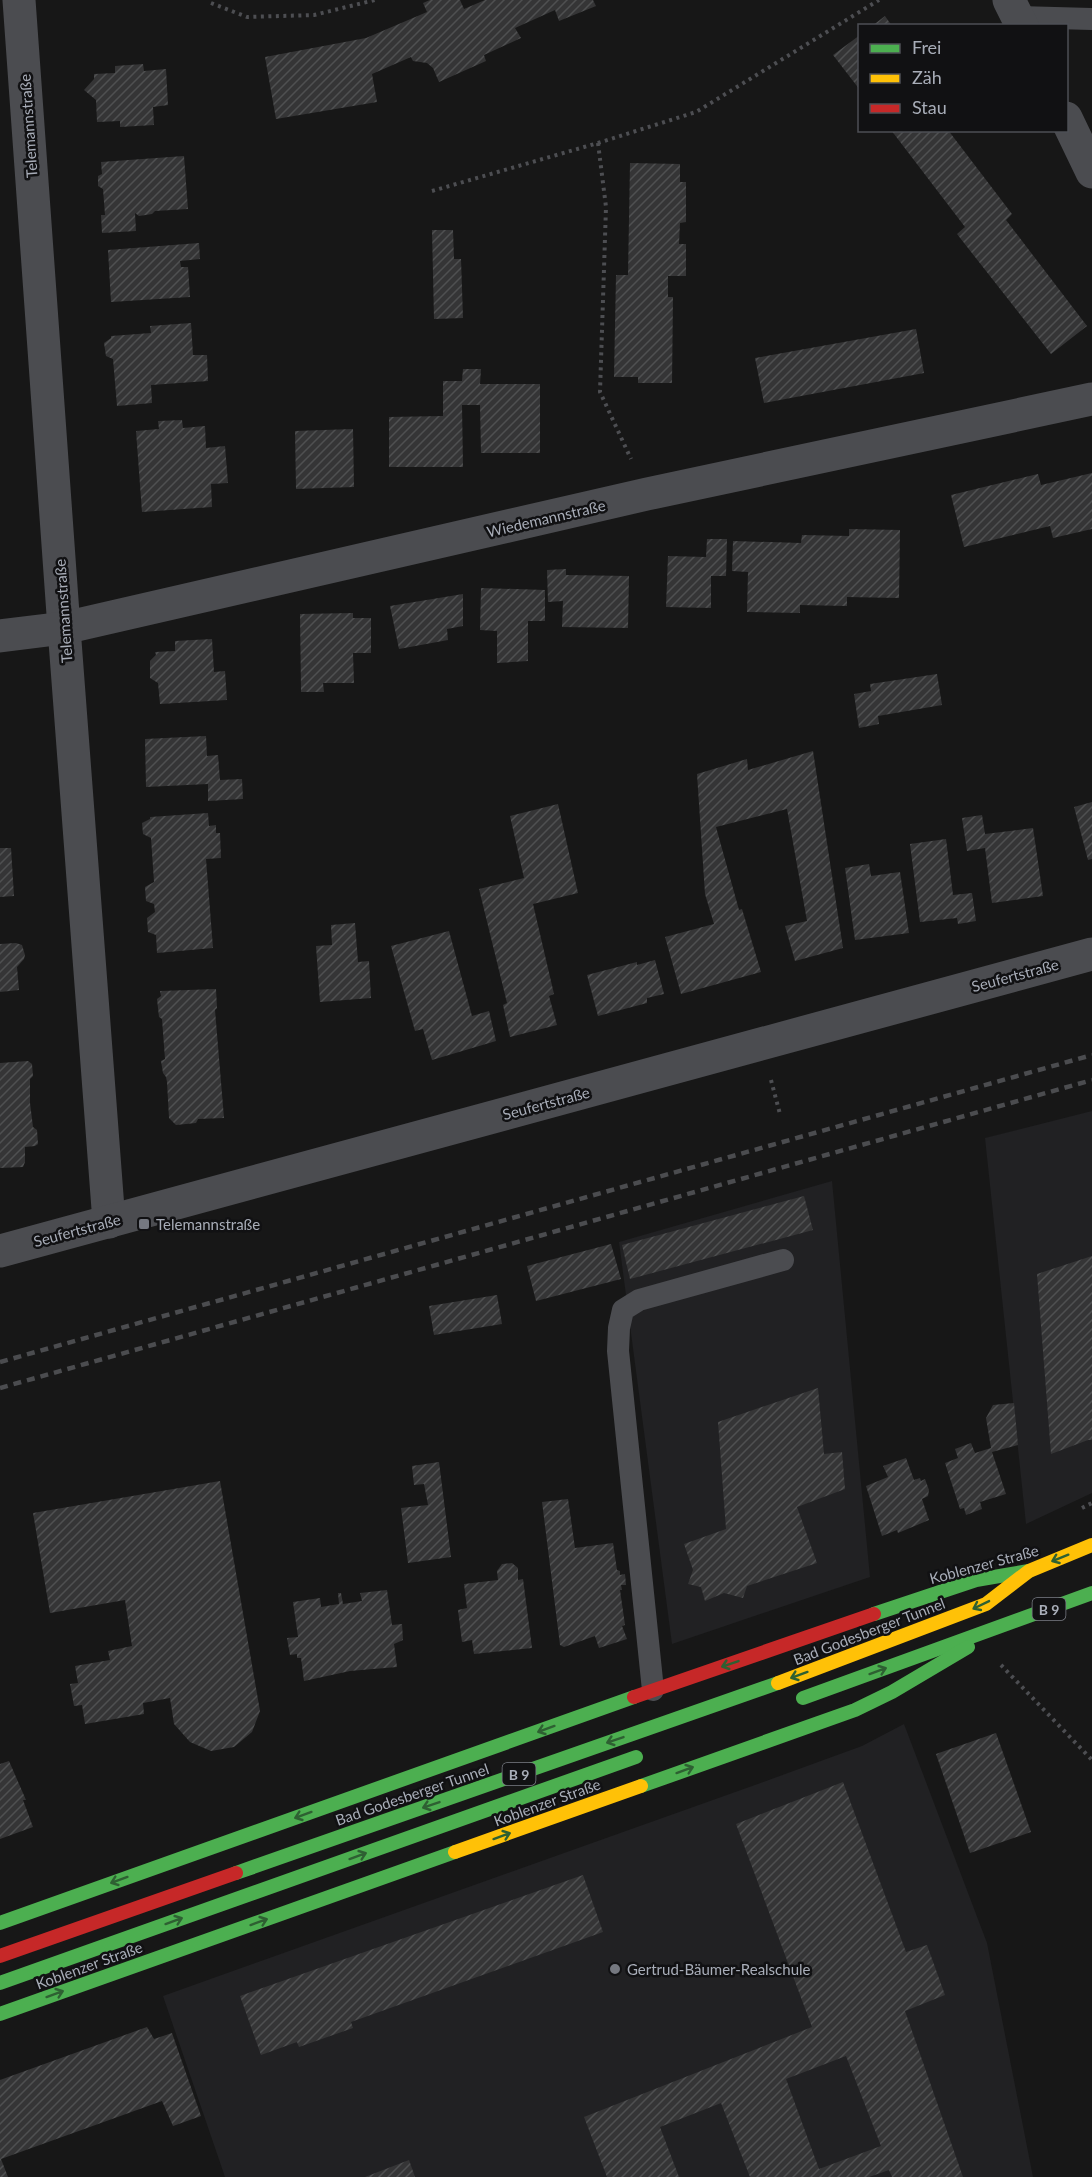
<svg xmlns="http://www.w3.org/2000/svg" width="1092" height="2177" viewBox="0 0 1092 2177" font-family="Lato,sans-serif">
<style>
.built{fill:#212123}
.building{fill:url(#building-hatch);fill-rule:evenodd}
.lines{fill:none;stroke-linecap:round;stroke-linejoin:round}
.path{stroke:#4d4e52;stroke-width:4;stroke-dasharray:3 4.5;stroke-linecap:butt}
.lane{stroke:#4b4c50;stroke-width:22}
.street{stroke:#4b4c50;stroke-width:33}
.fast{stroke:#4caf50;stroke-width:14}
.slow{stroke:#ffc107;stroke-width:14}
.jam{stroke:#c62828;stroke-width:14}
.rail{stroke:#4b4c4f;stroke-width:4.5;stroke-dasharray:8 6;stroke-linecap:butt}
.oneway{stroke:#2e6032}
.poi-dot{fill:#757880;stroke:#111113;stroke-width:2}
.labels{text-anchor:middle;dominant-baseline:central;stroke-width:5;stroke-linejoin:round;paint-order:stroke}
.shield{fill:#111113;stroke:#7b7e86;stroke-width:1.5}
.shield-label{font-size:14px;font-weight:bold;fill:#a8adb8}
.street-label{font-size:15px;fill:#a8adb8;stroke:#111113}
.poi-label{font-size:15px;fill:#a8adb8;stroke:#111113;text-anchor:start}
</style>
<defs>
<pattern id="building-hatch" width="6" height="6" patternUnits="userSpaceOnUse" patternTransform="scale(1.5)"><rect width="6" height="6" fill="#353536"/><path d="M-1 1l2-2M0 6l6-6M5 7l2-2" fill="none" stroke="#4f5051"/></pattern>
</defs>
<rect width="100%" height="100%" fill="#171717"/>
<g class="built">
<polygon points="1092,1111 1092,1493 1026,1524 985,1138"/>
<polygon points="832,1181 870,1577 672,1644 619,1242"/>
<polygon points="904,1724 987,1943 1033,2177 225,2177 163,1996 755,1785 862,1746"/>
</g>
<g class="building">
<polygon points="430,0 460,0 464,9 485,0 593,0 596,6 559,21 555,10 515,28 521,38 484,55 486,61 439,82 433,68 427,63 413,61 411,57 372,74 377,102 276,119 265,57 366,38 427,12 423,3"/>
<polygon points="885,16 892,26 872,26"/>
<polygon points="860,35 860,90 833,55"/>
<polygon points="143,64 144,71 166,69 168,105 153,107 154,125 120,127 120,121 97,122 96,100 84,90 94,79 94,74 115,73 115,66"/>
<polygon points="891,130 948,130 1012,214 1006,220 1087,326 1051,354 957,234 965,227"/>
<polygon points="184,156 188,209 155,211 152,214 139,216 135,213 136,231 102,233 101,215 105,215 103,189 98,186 98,176 102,174 101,162"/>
<polygon points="630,163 680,164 680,182 686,182 686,222 680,223 679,244 686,244 686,276 668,276 668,297 673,297 672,383 638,383 638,377 614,377 616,275 628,275"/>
<polygon points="432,230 453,230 454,259 461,259 463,318 434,319"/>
<polygon points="199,243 200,259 180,261 181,267 188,267 190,297 111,302 108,250"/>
<polygon points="191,323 193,355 207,355 208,381 151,385 152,403 117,406 113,359 106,356 104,343 111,338 111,336 151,333 150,326"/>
<polygon points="916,329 924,373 764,403 755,358"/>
<polygon points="463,369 481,369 480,384 540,384 540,453 481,453 480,405 462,405 463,467 389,467 389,417 443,416 443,381 462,381"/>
<polygon points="182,420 183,428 205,426 206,448 225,446 228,483 211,484 212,507 142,512 136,431 159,429 158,421"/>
<polygon points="353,429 354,487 296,489 295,431"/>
<polygon points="1092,473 1092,529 1053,538 1050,526 964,547 951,495 1038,474 1041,485"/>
<polygon points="849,529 900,530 899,598 847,597 847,606 800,605 800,613 747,612 748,572 732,571 733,541 801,543 802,535 849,536"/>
<polygon points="707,539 727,539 726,576 711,576 711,608 666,607 668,556 706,557"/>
<polygon points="566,569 566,575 629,576 628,628 562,627 563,601 548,602 547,570"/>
<polygon points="481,588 545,590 545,621 528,621 528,661 497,663 497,631 480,630"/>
<polygon points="463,594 463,626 447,629 448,640 399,649 390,606"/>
<polygon points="353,613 353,618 371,618 371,653 353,653 354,683 323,683 324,692 301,692 300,614"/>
<polygon points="212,639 214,672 225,671 227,700 160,704 158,683 150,678 150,661 156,655 155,652 175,651 175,641"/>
<polygon points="937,674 942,705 878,716 879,724 859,728 854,694 871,691 870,684"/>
<polygon points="206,736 207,756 218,755 220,780 242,779 243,799 208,801 208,784 146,787 145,739"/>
<polygon points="813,751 843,948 795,961 785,926 807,921 787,809 716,827 739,910 742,909 761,972 681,994 665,937 714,924 705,894 697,774 747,759 748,770"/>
<polygon points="1092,802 1092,859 1088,860 1074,807"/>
<polygon points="558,804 578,893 533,904 554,994 549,996 557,1025 510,1037 503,1005 507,1003 479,889 524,878 510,816"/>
<polygon points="208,813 209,826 216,825 216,833 220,833 221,858 206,859 213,948 157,953 156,935 148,932 147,918 155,912 154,904 146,901 145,887 154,882 151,838 143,834 142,823 150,819 150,817"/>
<polygon points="982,815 985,834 1033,828 1043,896 992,903 985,848 967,851 962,818"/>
<polygon points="946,839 953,895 972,893 976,921 958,924 957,918 920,922 910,844"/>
<polygon points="0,848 11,848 14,896 0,897"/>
<polygon points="869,864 871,876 900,872 909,933 855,940 845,868"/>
<polygon points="355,923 358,962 369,961 371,998 320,1002 316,946 332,945 331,925"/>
<polygon points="449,931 472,1016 489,1011 496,1041 432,1060 423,1029 415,1031 391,946"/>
<polygon points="16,943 22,945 25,955 24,959 17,967 19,990 0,992 0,944"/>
<polygon points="655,960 664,994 647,998 647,1003 598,1016 587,975 637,962 637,965"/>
<polygon points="216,989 217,1008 215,1010 224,1118 198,1119 196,1123 176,1125 169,1118 167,1082 166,1077 163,1073 161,1061 165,1059 162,1019 159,1017 157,999 161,996 160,991"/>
<polygon points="28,1061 32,1064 33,1076 30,1079 30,1103 33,1127 37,1130 38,1144 35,1146 25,1147 25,1162 23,1167 0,1168 0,1063"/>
<polygon points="804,1196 813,1230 630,1279 622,1245"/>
<polygon points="611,1244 621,1279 536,1301 527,1266"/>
<polygon points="1092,1256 1092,1440 1088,1440 1051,1454 1037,1274"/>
<polygon points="497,1295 502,1324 434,1335 429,1306"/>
<polygon points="818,1388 824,1454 842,1452 845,1489 797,1507 817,1563 747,1586 743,1598 724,1593 705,1601 701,1587 688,1584 693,1570 684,1544 726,1529 718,1422"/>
<polygon points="1014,1403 1018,1445 992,1452 1006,1494 980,1502 982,1509 966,1515 964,1508 960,1509 945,1463 958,1458 955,1449 971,1443 975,1453 991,1448 986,1418 993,1405"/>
<polygon points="906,1458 914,1480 920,1478 921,1481 925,1479 929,1490 928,1496 922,1499 929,1520 898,1533 897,1530 882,1536 866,1486 888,1477 883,1466"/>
<polygon points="439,1462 451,1557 408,1563 401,1508 428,1505 424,1484 414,1485 412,1466"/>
<polygon points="220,1481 260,1711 252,1732 234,1747 211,1751 190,1742 174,1724 170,1698 143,1703 144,1714 85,1724 82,1705 74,1706 70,1684 78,1683 75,1666 110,1660 108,1651 132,1646 125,1600 50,1613 33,1513"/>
<polygon points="568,1499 575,1548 613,1543 617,1570 620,1571 620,1575 625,1574 626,1585 621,1585 622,1590 620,1590 625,1625 622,1626 627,1639 599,1648 595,1636 564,1647 560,1645 542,1502"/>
<polygon points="512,1563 518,1568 518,1580 523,1579 532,1648 474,1654 472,1640 462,1642 458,1610 467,1608 464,1584 498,1580 497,1571 502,1564"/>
<polygon points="387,1590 392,1625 402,1624 403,1640 394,1644 397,1667 350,1671 304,1681 301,1658 297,1658 297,1654 290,1655 287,1638 298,1637 293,1602 320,1598 321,1607 339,1604 338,1593 341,1593 343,1604 362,1601 360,1593"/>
<polygon points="996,1733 1031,1832 970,1853 936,1754"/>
<polygon points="9,1761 26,1800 23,1800 33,1827 0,1839 0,1764"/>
<path d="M843,1782L906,1952L927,1945L945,1995L905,2011L963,2177H892L889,2170L869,2177H750L721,2103L660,2127L679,2177H607L584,2117L812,2027L736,1824ZM846,2056L881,2146L819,2169L786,2079Z"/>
<polygon points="583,1875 603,1932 351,2022 353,2028 299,2047 297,2042 261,2055 240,1996"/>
<polygon points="147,2027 154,2039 172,2033 201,2116 173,2126 162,2101 1,2159 8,2177 0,2177 0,2080"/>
<polygon points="409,2160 415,2177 365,2177"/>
</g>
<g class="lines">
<g class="path">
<polyline points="211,3 247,17 314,15 375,0"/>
<polyline points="598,143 606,207 600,392 631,459"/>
<polyline points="432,191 598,143 696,112 879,0"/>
<polyline points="771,1080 780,1114"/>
<polyline points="1082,1508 1092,1503"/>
<polyline points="1001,1665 1092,1760"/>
</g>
<g class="lane">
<polyline points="1018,17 1092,19"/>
<polyline points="653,1690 618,1351 619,1328 623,1310 639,1300 783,1260"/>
</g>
<g class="street">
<polyline points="19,0 64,628 109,1222"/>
<polyline points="1009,0 1022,26"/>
<polyline points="1066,118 1092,172"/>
<polyline points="0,636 64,628 647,494 1092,399"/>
<polyline points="0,1251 1092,954"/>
</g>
<g class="fast">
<polyline points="874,1614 976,1580 1029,1571"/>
<polyline points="803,1698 1092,1593"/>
<polyline points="641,1786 855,1710 892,1692 968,1647"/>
<polyline points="236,1873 778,1683"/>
<polyline points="0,1923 634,1697"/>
<polyline points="0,1983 636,1757"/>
<polyline points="0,2014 455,1852"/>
</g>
<g class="slow">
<polyline points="778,1683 986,1604 1029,1571 1092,1545"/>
<polyline points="455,1852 641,1786"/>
</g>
<g class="jam">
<polyline points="634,1697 874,1614"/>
<polyline points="0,1956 236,1873"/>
</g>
<g class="rail">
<polyline points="0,1362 1092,1055"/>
<polyline points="0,1388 1092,1080"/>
</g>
</g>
<defs><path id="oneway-shaft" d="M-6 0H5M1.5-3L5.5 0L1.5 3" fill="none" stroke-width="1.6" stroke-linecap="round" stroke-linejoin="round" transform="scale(1.5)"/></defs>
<g class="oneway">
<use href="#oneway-shaft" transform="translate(1060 1558) rotate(158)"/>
<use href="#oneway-shaft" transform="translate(981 1605) rotate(154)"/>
<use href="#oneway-shaft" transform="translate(730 1664) rotate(161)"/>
<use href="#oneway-shaft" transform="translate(878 1671) rotate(-20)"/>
<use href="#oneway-shaft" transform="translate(799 1675) rotate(160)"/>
<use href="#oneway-shaft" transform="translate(546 1729) rotate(160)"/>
<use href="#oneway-shaft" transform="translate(615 1740) rotate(161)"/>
<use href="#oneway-shaft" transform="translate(685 1770) rotate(-20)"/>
<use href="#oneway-shaft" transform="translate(431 1805) rotate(161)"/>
<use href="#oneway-shaft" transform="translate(303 1815) rotate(160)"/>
<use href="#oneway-shaft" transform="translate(502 1836) rotate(-20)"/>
<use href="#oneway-shaft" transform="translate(358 1856) rotate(-20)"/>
<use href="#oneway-shaft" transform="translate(119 1880) rotate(160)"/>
<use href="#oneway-shaft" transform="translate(174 1921) rotate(-20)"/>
<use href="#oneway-shaft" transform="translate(259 1922) rotate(-20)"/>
<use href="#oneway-shaft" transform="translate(55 1994) rotate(-20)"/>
</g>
<g class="poi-dot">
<rect x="138" y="1218" width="12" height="12" rx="3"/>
<circle cx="615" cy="1969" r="6"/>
</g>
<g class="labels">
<g class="shield">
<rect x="1032.5" y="1598" width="33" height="22" rx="4.5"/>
<rect x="502.5" y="1763" width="33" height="22" rx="4.5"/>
</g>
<g class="shield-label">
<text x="1049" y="1609">B 9</text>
<text x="519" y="1774">B 9</text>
</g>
<g class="street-label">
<text transform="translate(28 126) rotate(-94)">Telemannstraße</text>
<text transform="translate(546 518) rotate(-13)">Wiedemannstraße</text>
<text transform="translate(63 611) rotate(-94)">Telemannstraße</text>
<text transform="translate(1015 975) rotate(-15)">Seufertstraße</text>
<text transform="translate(546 1103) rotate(-15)">Seufertstraße</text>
<text transform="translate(77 1230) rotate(-15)">Seufertstraße</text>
<text transform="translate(984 1564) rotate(-15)">Koblenzer Straße</text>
<text transform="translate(869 1631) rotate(-21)">Bad Godesberger Tunnel</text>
<text transform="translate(412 1794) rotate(-19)">Bad Godesberger Tunnel</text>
<text transform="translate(547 1802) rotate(-20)">Koblenzer Straße</text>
<text transform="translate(89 1965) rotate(-20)">Koblenzer Straße</text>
</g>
<g class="poi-label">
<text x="156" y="1224">Telemannstraße</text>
<text x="627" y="1969">Gertrud-Bäumer-Realschule</text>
</g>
</g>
<rect x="858" y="24" width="210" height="108" fill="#111113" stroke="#4d4f55" stroke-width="1.5"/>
<rect x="870" y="44" width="30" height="9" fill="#4caf50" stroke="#4d4f55" stroke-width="1.5"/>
<text x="912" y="54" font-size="18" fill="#a8adb8">Frei</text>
<rect x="870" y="74" width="30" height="9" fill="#ffc107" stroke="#4d4f55" stroke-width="1.5"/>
<text x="912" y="84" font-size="18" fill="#a8adb8">Zäh</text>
<rect x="870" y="104" width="30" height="9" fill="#c62828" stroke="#4d4f55" stroke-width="1.5"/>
<text x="912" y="114" font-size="18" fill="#a8adb8">Stau</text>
</svg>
